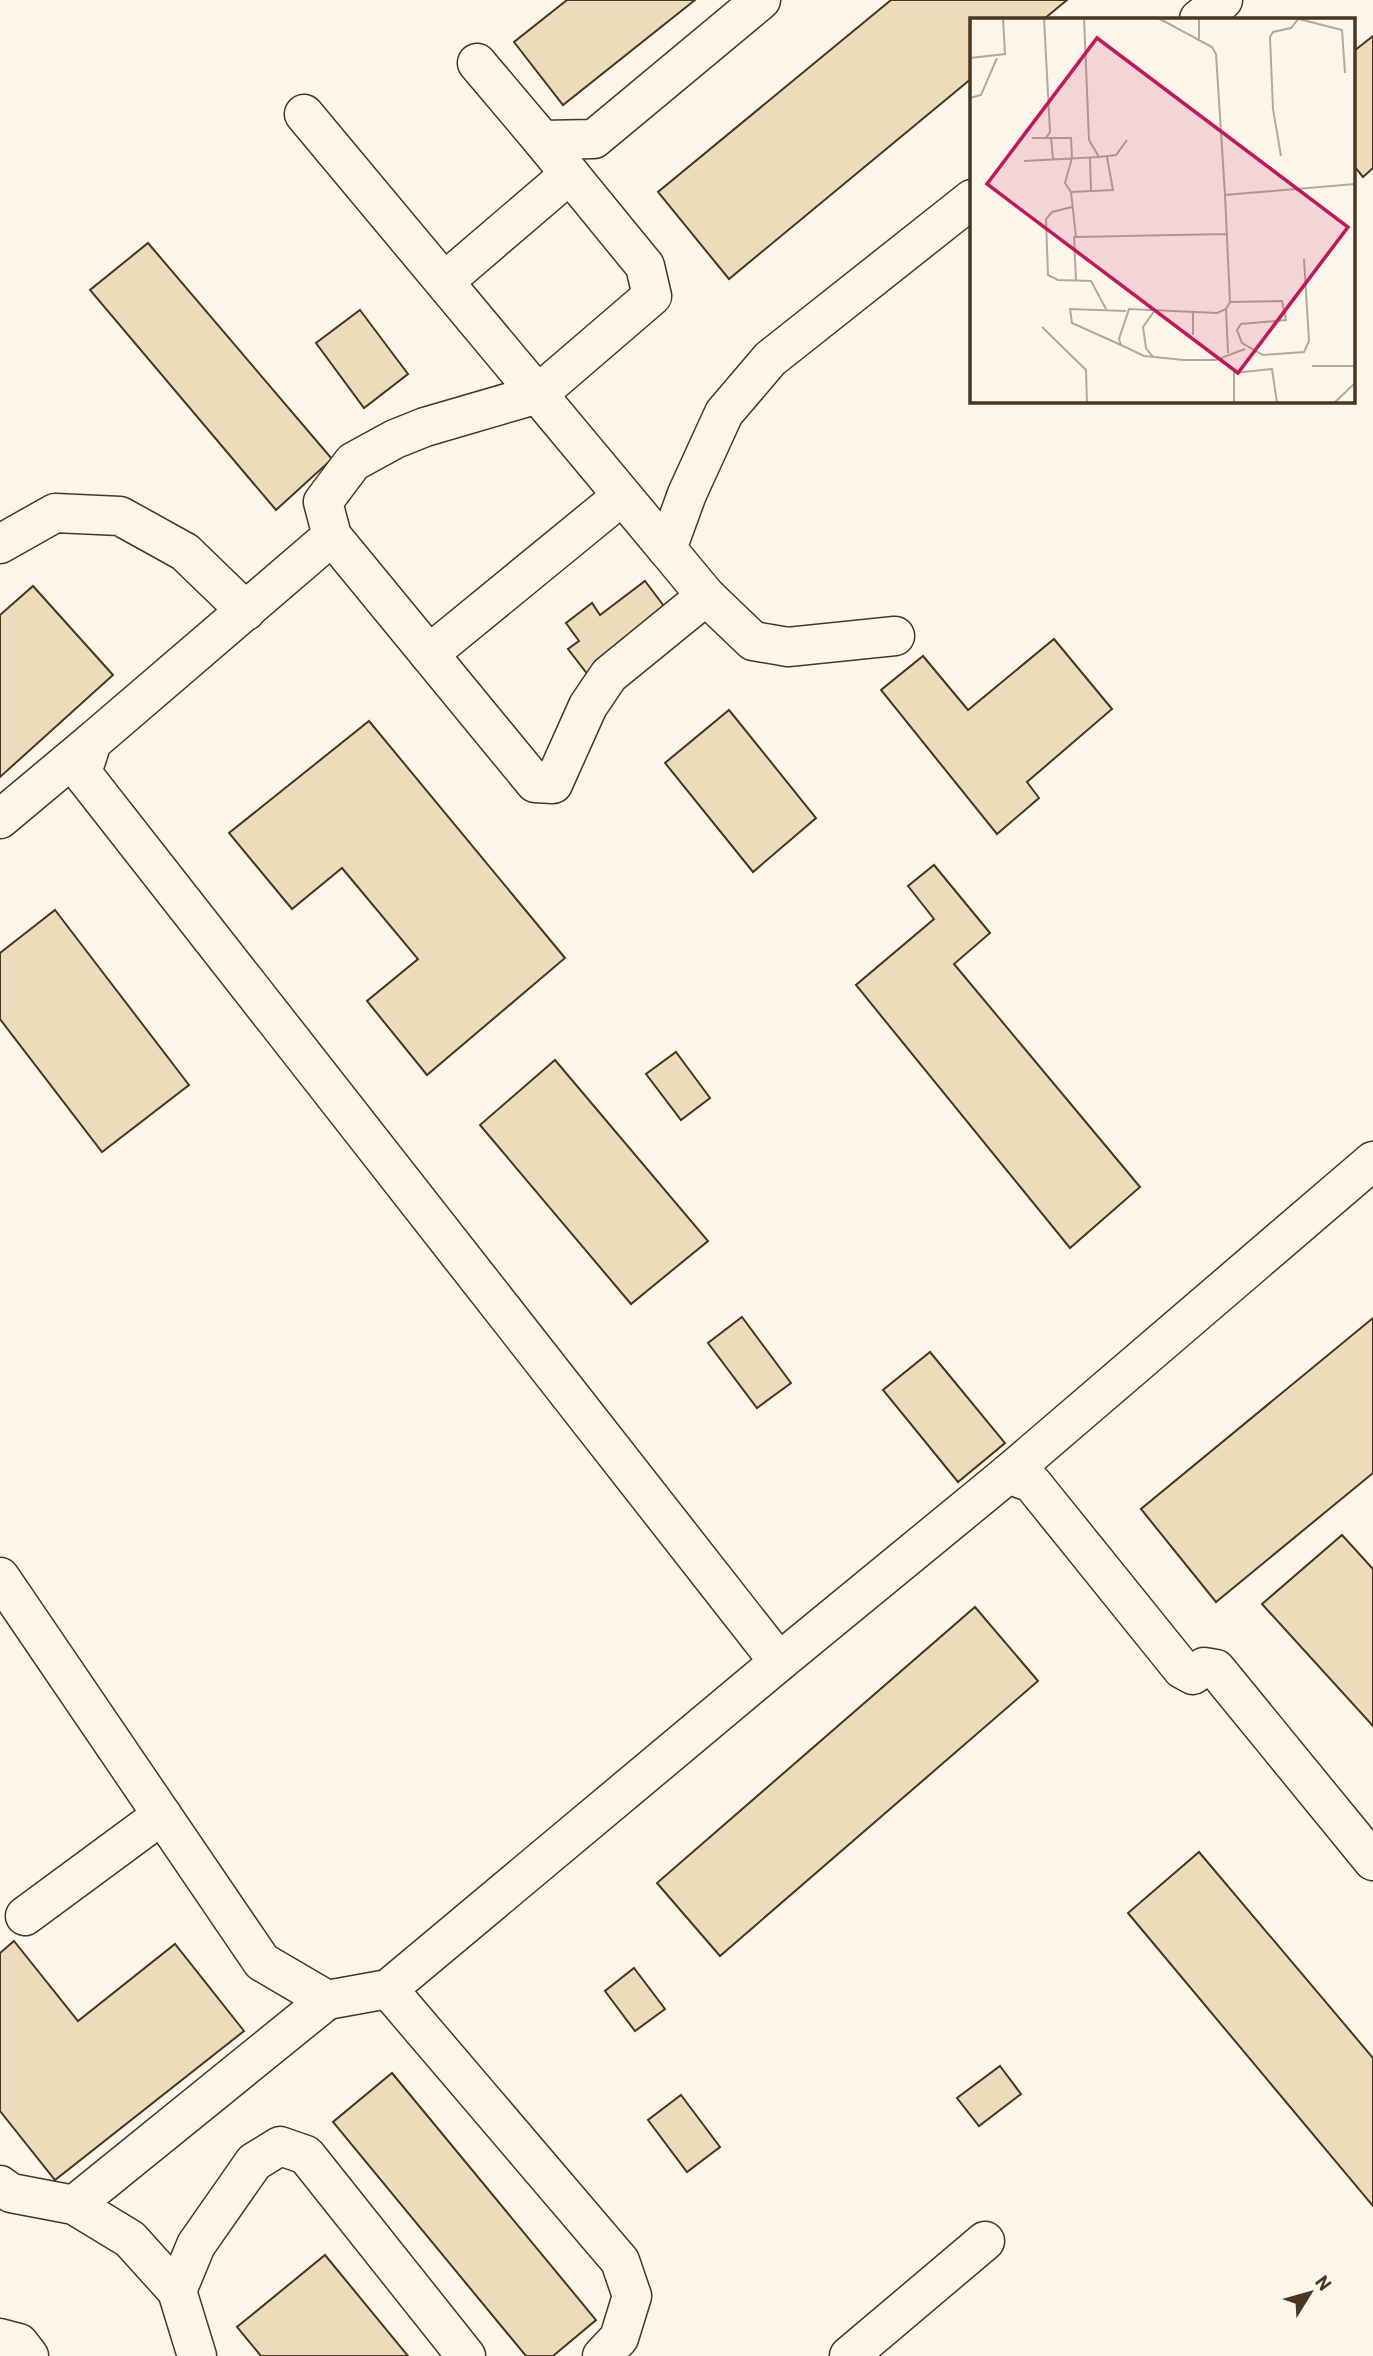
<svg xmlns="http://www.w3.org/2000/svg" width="1373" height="2356" viewBox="0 0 1373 2356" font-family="Barlow,sans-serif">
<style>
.building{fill:#ecdcbc;stroke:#4a3520;stroke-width:2}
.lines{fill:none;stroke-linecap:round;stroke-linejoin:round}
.minor-casing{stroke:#4a3520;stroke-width:41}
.minor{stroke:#fbf6e9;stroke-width:38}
.inset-road{fill:none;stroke:#b4a999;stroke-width:2}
.view{fill:#c2185b;fill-opacity:0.15;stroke:#c2185b;stroke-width:3.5}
.inset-edge{fill:none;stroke:#4a3520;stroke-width:3.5}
</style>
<rect width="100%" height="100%" fill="#fbf6e9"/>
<g class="building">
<polygon points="567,0 695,0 563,105 514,42"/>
<polygon points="891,0 1067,0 1044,19 972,19 972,78 729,279 658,192"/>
<polygon points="1373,36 1373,168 1363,177 1354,166 1354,51"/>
<polygon points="148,243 332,459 276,510 90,290"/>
<polygon points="360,310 408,374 364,408 316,343"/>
<polygon points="645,581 673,618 592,680 568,649 579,641 566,623 592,603 600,615"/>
<polygon points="33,586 113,675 0,777 0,615"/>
<polygon points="1054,639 1112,709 1027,782 1039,798 997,834 881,690 923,656 968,710"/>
<polygon points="729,710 816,818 753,872 665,763"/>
<polygon points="369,721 565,958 427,1075 367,1001 418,959 342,868 292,909 229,833"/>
<polygon points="934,865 990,933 954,964 1140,1187 1070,1248 856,985 934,919 908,886"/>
<polygon points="55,910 189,1085 102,1152 0,1019 0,953"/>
<polygon points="676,1052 710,1098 681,1120 646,1074"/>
<polygon points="555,1060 708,1241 631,1304 480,1125"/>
<polygon points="742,1317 791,1383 757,1408 708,1343"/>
<polygon points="1373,1318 1373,1473 1216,1602 1141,1509"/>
<polygon points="930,1352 1005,1443 958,1482 883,1390"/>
<polygon points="1342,1535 1373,1569 1373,1726 1262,1604"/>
<polygon points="975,1607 1038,1681 720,1956 657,1883"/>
<polygon points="1199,1852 1373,2058 1373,2206 1128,1913"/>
<polygon points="14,1941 78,2021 175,1944 244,2031 55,2180 0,2111 0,1953"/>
<polygon points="634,1968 665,2009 635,2031 605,1991"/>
<polygon points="1000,2066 1021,2094 979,2126 957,2098"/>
<polygon points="392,2073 596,2320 553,2356 526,2356 333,2122"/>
<polygon points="681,2095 720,2147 687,2172 648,2120"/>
<polygon points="325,2255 408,2356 261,2356 237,2327"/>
</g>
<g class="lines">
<defs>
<g id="minor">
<polyline points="1199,19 1223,0"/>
<polyline points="477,63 542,140 594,139 761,0"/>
<polyline points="304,114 667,549"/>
<polyline points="542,140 645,266 652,296 538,394 425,427 395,439 353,462 323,502 332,536 535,783 553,784 588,706 609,675 706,596"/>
<polyline points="445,281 570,174"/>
<polyline points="332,536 92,742 82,773 779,1662"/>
<polyline points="0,544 55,513 120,516 185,552 246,611"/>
<polyline points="895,636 788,647 753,641 706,596 667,549 687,494 724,413 770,359 972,199"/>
<polyline points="429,654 622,496"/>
<polyline points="0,819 92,742"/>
<polyline points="1008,1474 1373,1161"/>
<polyline points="0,1577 262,1962 327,2000 388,1989 779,1662 1008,1474 1032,1483 1182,1669 1193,1675 1204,1667 1216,1669 1373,1861"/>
<polyline points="25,1916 162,1815"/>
<polyline points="388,1989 620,2261 632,2296 619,2338 602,2356"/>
<polyline points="0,2185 11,2193 74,2205 130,2239 177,2291"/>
<polyline points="74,2205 327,2000"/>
<polyline points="0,2338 19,2343 29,2356"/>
<polyline points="197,2356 177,2291 196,2245 254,2162 280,2146 306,2155 466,2356"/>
<polyline points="849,2356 985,2241"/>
</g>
</defs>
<use href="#minor" class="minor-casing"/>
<use href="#minor" class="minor"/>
</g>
<g transform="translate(970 18)">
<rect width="385" height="385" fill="#fbf6e9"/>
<path class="inset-road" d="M114,0L119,122L129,139L146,137L157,122M188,0L242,29L246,36L255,177M229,0V22M329,1L372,12L375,55M0,40L35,36L33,0M0,80L11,77L27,40M81,119L83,141M62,120H76L80,114L74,0M76,120H101L102,140L95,165L101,174L143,172L137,139M311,138L303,91L300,19L303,14L321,10L329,0M120,140L121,173M54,143L129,139M101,174L106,219L256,216M102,189L82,194L76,201L78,257L88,262L121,263L136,291M104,218L106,262M260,284L312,283L316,302L271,306L267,312L272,325L293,337L334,334L339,323L334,241M256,291L258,335M72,309L116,352L117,385M223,317V294M151,327L102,305L100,291L156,293M275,331L246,342H214L174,338L151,327L149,321L159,291L247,295L256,291L260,284L255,177L385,166M183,339L176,330L173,309L185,292M342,348H385M264,385V355L302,351L307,385M364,385L385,365"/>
<path class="view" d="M127,20L378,209L268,355L17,166Z"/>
<rect width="385" height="385" class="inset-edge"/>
</g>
<g transform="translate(1310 2293) rotate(53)" stroke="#fbf6e9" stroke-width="5" paint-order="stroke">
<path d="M0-5L12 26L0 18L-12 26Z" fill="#4a3520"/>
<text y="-10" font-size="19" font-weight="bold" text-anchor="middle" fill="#4a3520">N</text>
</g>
</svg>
